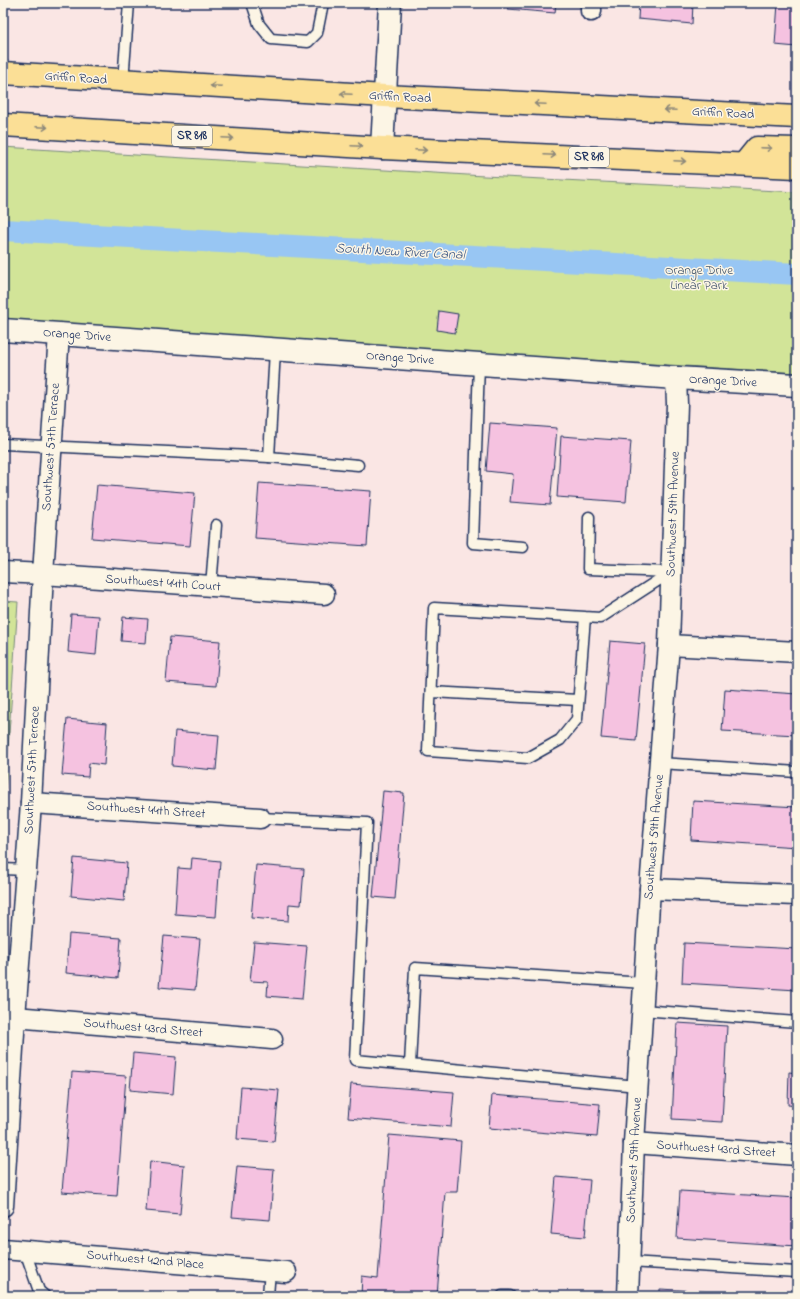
<svg xmlns="http://www.w3.org/2000/svg" width="800" height="1299" viewBox="0 0 800 1299" font-family="'Indie Flower',sans-serif">
<style>
.green{fill:#d2e498;stroke:#768a7b}
.lines{fill:none;stroke-linecap:round;stroke-linejoin:round}
.canal{stroke:#98c6f3;stroke-width:22}
.building{fill:#f5c2e0;stroke:#1b2f5e}
.lane-casing{stroke:#1b2f5e;stroke-width:13}
.street-casing{stroke:#1b2f5e;stroke-width:23}
.secondary-casing{stroke:#1b2f5e;stroke-width:25}
.primary-casing{stroke:#1b2f5e;stroke-width:25}
.lane{stroke:#fcf5e5;stroke-width:10}
.street{stroke:#fcf5e5;stroke-width:20}
.secondary{stroke:#fcf5e5;stroke-width:22}
.primary{stroke:#fbdf96;stroke-width:22}
.oneway{stroke:#8b877a}
.labels{text-anchor:middle;dominant-baseline:central;stroke-width:3;stroke-linejoin:round;paint-order:stroke}
.shield{fill:#fcf5e5;stroke:#5e6a86;stroke-width:1}
.shield-label{font-size:12px;font-weight:bold;fill:#1b2f5e}
.street-label{font-size:13px;fill:#1b2f5e;stroke:#fcf5e5}
.park-label{font-size:13px;fill:#40536a;stroke:#fcf5e5}
.water-label{font-size:14px;font-style:italic;fill:#3a5583;stroke:#fcf5e5}
</style>
<rect width="100%" height="100%" fill="#fae6e4"/>
<filter id="ink" filterUnits="userSpaceOnUse"><feTurbulence type="fractalNoise" baseFrequency=".025" numOctaves="2"/><feDisplacementMap in="SourceGraphic" scale="8" xChannelSelector="R" yChannelSelector="G"/><feConvolveMatrix kernelMatrix="1 2 1 2 8 2 1 2 1" color-interpolation-filters="sRGB"/></filter>
<g filter="url(#ink)">
<g class="green">
<polygon points="3,147 484,176 797,192 797,373 492,354 3,321"/>
<polygon points="3,601 18,602 3,822"/>
</g>
<g class="lines">
<polyline class="canal" points="3,230 797,274"/>
</g>
<g class="building">
<polygon points="509,3 556,3 555,13 508,9"/>
<polygon points="639,3 693,3 692,24 638,19"/>
<polygon points="778,3 797,3 797,47 775,45"/>
<polygon points="439,311 458,314 455,333 437,330"/>
<polygon points="490,423 557,428 550,505 510,502 513,474 486,471"/>
<polygon points="561,436 631,441 626,502 557,497"/>
<polygon points="259,483 371,491 367,546 255,538"/>
<polygon points="97,485 195,493 190,546 92,538"/>
<polygon points="71,614 99,616 96,655 68,652"/>
<polygon points="123,617 148,619 146,643 121,641"/>
<polygon points="170,637 220,641 216,686 166,682"/>
<polygon points="610,641 645,644 636,741 601,738"/>
<polygon points="725,689 797,694 797,735 722,731"/>
<polygon points="67,719 107,723 104,765 89,763 88,777 62,775"/>
<polygon points="175,731 219,735 216,770 172,766"/>
<polygon points="383,791 404,793 395,899 373,897"/>
<polygon points="693,801 797,807 797,847 691,840"/>
<polygon points="74,858 127,863 124,901 71,896"/>
<polygon points="192,858 220,861 216,917 175,914 178,868 191,869"/>
<polygon points="256,865 304,869 301,905 289,904 288,921 251,918"/>
<polygon points="69,934 121,938 118,978 66,973"/>
<polygon points="164,936 200,939 195,990 159,987"/>
<polygon points="254,942 307,946 302,999 267,996 268,982 250,981"/>
<polygon points="684,943 797,949 797,990 682,983"/>
<polygon points="677,1023 727,1026 722,1122 672,1119"/>
<polygon points="133,1053 176,1057 173,1094 130,1090"/>
<polygon points="72,1072 126,1076 117,1196 62,1192"/>
<polygon points="789,1072 797,1073 797,1106 788,1105"/>
<polygon points="351,1084 454,1092 451,1127 348,1118"/>
<polygon points="241,1087 279,1090 274,1142 237,1139"/>
<polygon points="492,1095 600,1104 597,1137 489,1128"/>
<polygon points="389,1135 461,1141 457,1192 445,1192 437,1296 361,1296 362,1276 378,1278"/>
<polygon points="150,1161 184,1165 180,1214 146,1211"/>
<polygon points="237,1166 274,1169 270,1220 232,1217"/>
<polygon points="556,1177 590,1180 585,1237 551,1234"/>
<polygon points="680,1191 797,1198 797,1246 677,1238"/>
<polygon points="660,1289 789,1296 660,1296"/>
</g>
<g class="lines">
<defs>
<g id="lane">
<polyline points="252,3 259,24 271,39 308,42 317,33 323,3"/>
<polyline points="123,81 129,3"/>
<polyline points="479,364 473,543 523,547"/>
<polyline points="3,444 269,457 358,465"/>
<polyline points="269,457 275,350"/>
<polyline points="211,586 216,525"/>
<polyline points="585,617 577,719 560,740 528,758 428,751 434,608 585,617 600,618 671,572 588,569 589,517"/>
<polyline points="431,692 578,700"/>
<polyline points="660,763 797,772"/>
<polyline points="260,818 367,823 355,1060 410,1065"/>
<polyline points="3,869 26,870"/>
<polyline points="642,1010 797,1022"/>
<polyline points="638,1086 410,1065 415,968 644,983"/>
<polyline points="25,1251 39,1291 45,1296"/>
<polyline points="629,1262 797,1272"/>
<polyline points="268,1296 270,1270"/>
<polyline points="502,1296 510,1296"/>
</g>
<g id="street">
<polyline points="591,11 591,3"/>
<polyline points="3,572 43,574 324,594"/>
<polyline points="669,645 797,652"/>
<polyline points="31,803 260,818"/>
<polyline points="650,889 797,895"/>
<polyline points="15,1017 272,1039"/>
<polyline points="634,1143 797,1155"/>
<polyline points="3,1206 15,1017 31,803 43,574 59,334"/>
<polyline points="3,1249 286,1272"/>
<polyline points="628,1296 634,1143 650,889 669,645 677,404 676,378"/>
</g>
<g id="secondary">
<polyline points="382,148 390,3"/>
<polyline points="3,330 676,378 797,385"/>
</g>
<g id="primary">
<polyline points="3,73 385,96 797,117"/>
<polyline points="3,125 382,148 797,167"/>
<polyline points="744,164 757,148 797,149"/>
</g>
</defs>
<use href="#lane" class="lane-casing"/>
<use href="#street" class="street-casing"/>
<use href="#secondary" class="secondary-casing"/>
<use href="#primary" class="primary-casing"/>
<use href="#lane" class="lane"/>
<use href="#street" class="street"/>
<use href="#secondary" class="secondary"/>
<use href="#primary" class="primary"/>
</g>
<defs><path id="oneway-shaft" d="M-6 0H5M1.5-3L5.5 0L1.5 3" fill="none" stroke-width="1.6" stroke-linecap="round" stroke-linejoin="round"/></defs>
<g class="oneway">
<use href="#oneway-shaft" transform="translate(216 86) rotate(-177)"/>
<use href="#oneway-shaft" transform="translate(346 94) rotate(-177)"/>
<use href="#oneway-shaft" transform="translate(540 104) rotate(-177)"/>
<use href="#oneway-shaft" transform="translate(670 110) rotate(-177)"/>
<use href="#oneway-shaft" transform="translate(42 127) rotate(3)"/>
<use href="#oneway-shaft" transform="translate(228 138) rotate(3)"/>
<use href="#oneway-shaft" transform="translate(357 146) rotate(3)"/>
<use href="#oneway-shaft" transform="translate(766 148) rotate(2)"/>
<use href="#oneway-shaft" transform="translate(421 150) rotate(3)"/>
<use href="#oneway-shaft" transform="translate(550 155) rotate(3)"/>
<use href="#oneway-shaft" transform="translate(680 161) rotate(3)"/>
</g>
</g>
<g class="labels">
<g class="shield">
<rect x="172" y="126" width="40" height="20" rx="3"/>
<rect x="569" y="147" width="40" height="20" rx="3"/>
</g>
<g class="shield-label">
<text x="192" y="136">SR 818</text>
<text x="589" y="157">SR 818</text>
</g>
<g class="street-label">
<text transform="translate(76 78) rotate(4)">Griffin Road</text>
<text transform="translate(400 97) rotate(3)">Griffin Road</text>
<text transform="translate(723 113) rotate(3)">Griffin Road</text>
<text transform="translate(77 335) rotate(4)">Orange Drive</text>
<text transform="translate(400 358) rotate(4)">Orange Drive</text>
<text transform="translate(723 381) rotate(3)">Orange Drive</text>
<text transform="translate(51 447) rotate(-86)">Southwest 57th Terrace</text>
<text transform="translate(673 514) rotate(-88)">Southwest 59th Avenue</text>
<text transform="translate(163 583) rotate(4)">Southwest 44th Court</text>
<text transform="translate(32 770) rotate(-87)">Southwest 57th Terrace</text>
<text transform="translate(146 810) rotate(4)">Southwest 44th Street</text>
<text transform="translate(654 837) rotate(-85)">Southwest 59th Avenue</text>
<text transform="translate(143 1028) rotate(5)">Southwest 43rd Street</text>
<text transform="translate(716 1149) rotate(4)">Southwest 43rd Street</text>
<text transform="translate(634 1160) rotate(-87)">Southwest 59th Avenue</text>
<text transform="translate(145 1260) rotate(5)">Southwest 42nd Place</text>
</g>
<g class="park-label">
<text x="699" y="270">Orange Drive<tspan x="699" dy="15">Linear Park</tspan></text>
</g>
<g class="water-label">
<text transform="translate(400 252) rotate(3)">South New River Canal</text>
</g>
</g>
<rect width="800" height="1299" fill="none" stroke="#fcf5e5" stroke-width="16"/>
<rect x="8" y="8" width="784" height="1283" fill="none" stroke="#1b2f5e" stroke-width="1.5" filter="url(#ink)"/>
</svg>
